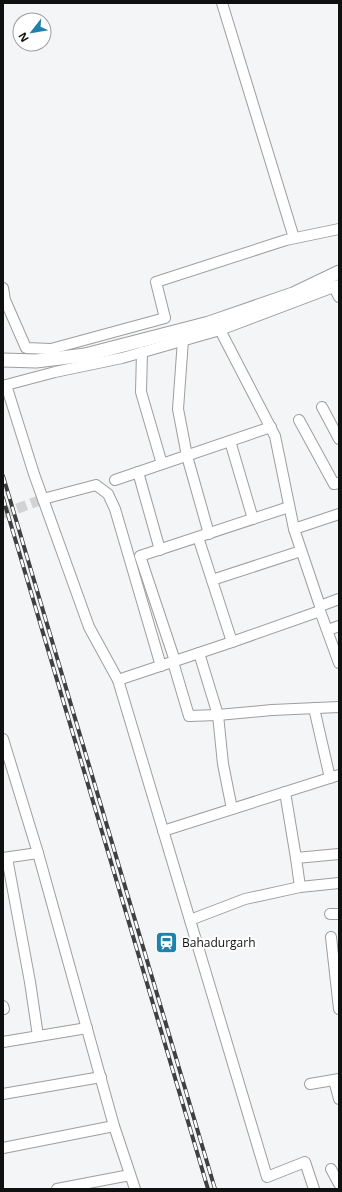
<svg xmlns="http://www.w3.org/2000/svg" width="342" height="1192" viewBox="0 0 342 1192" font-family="'Open Sans',sans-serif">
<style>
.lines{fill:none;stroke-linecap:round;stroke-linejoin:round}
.minor-tunnel{stroke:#d2d3d4;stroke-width:10;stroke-dasharray:10 5;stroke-linecap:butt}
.minor-casing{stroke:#9d9e9f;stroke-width:12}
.major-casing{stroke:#9d9e9f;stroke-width:15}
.minor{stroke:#fff;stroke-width:10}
.major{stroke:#fff;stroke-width:13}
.rail-casing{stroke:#3f4040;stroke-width:4}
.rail{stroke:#fff;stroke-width:2.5;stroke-dasharray:8;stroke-linecap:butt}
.labels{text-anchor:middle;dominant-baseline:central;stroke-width:4;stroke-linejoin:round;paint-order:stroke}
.poi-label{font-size:12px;fill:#0f1010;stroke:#fff;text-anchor:start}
</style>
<rect width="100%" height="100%" fill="#f4f5f7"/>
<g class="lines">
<polyline class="minor-tunnel" points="3,514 43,499"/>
<defs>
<g id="minor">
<polyline points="222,3 294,238"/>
<polyline points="334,287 339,297"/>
<polyline points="3,288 5,300 26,348 51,349 165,318 156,282 286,240 339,229"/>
<polyline points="220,330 275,436 294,529 320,606 320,611 339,663"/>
<polyline points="183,340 178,409 187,456 209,534"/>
<polyline points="142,352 141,392 162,464"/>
<polyline points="322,407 339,439"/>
<polyline points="299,420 334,484 339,483"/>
<polyline points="230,441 253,519"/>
<polyline points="138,472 160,550"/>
<polyline points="115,480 271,427"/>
<polyline points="43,499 96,485 108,494 115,509 161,666"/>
<polyline points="294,529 339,514"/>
<polyline points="198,537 232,642"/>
<polyline points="212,580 301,551"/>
<polyline points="320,606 339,599"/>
<polyline points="328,630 339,626"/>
<polyline points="199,653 218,715 223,764 232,809"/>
<polyline points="175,661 140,556 289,507"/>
<polyline points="173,662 189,716 218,715 272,710 339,707"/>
<polyline points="118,680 232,642 320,611"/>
<polyline points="314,708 330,778"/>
<polyline points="3,739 38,853 114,1126 135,1189"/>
<polyline points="285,792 296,858 339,854"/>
<polyline points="163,831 339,775"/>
<polyline points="3,858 38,853"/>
<polyline points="7,858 30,982 38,1036"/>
<polyline points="296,858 300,887"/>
<polyline points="330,914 339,914"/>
<polyline points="190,920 245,899 300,887 339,883"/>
<polyline points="331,937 339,1009"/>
<polyline points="3,1006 4,1009"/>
<polyline points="3,1042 87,1028"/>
<polyline points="334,1080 339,1099"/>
<polyline points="310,1084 339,1079"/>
<polyline points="3,1094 101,1077"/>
<polyline points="3,1148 114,1126"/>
<polyline points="331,1169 339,1184"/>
<polyline points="57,1189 130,1175"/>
<polyline points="314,1189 305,1162 267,1177 118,680 89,627 34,474 6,385 55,372 122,358 220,330 339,285"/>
</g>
<polyline id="major" points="3,360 36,361 85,355 209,323 293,294 339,272"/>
</defs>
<use href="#minor" class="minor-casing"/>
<use href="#major" class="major-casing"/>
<use href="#minor" class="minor"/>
<use href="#major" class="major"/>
<defs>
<g id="rail">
<polyline points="3,476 215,1189"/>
<polyline points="3,498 208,1189"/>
</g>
</defs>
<use href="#rail" class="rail-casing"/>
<use href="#rail" class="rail"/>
</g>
<defs>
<symbol id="station-square" viewBox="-11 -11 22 22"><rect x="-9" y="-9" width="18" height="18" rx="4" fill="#2181ad" stroke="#fff"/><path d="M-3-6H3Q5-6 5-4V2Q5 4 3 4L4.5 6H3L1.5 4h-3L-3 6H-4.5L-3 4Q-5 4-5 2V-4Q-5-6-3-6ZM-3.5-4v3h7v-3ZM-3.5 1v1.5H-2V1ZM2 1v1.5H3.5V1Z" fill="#fff"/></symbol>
</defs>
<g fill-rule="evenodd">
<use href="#station-square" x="154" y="930" width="25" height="25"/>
</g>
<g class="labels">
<g class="poi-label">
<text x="182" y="942">Bahadurgarh</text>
</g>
</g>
<rect width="342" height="1192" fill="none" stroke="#0f1010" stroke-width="8"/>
<g transform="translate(32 32) rotate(239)"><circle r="19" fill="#ffffff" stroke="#9f9f9f"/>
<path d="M0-3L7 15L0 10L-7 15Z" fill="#2181ad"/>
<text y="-6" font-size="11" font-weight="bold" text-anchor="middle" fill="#0f1010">N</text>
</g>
</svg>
